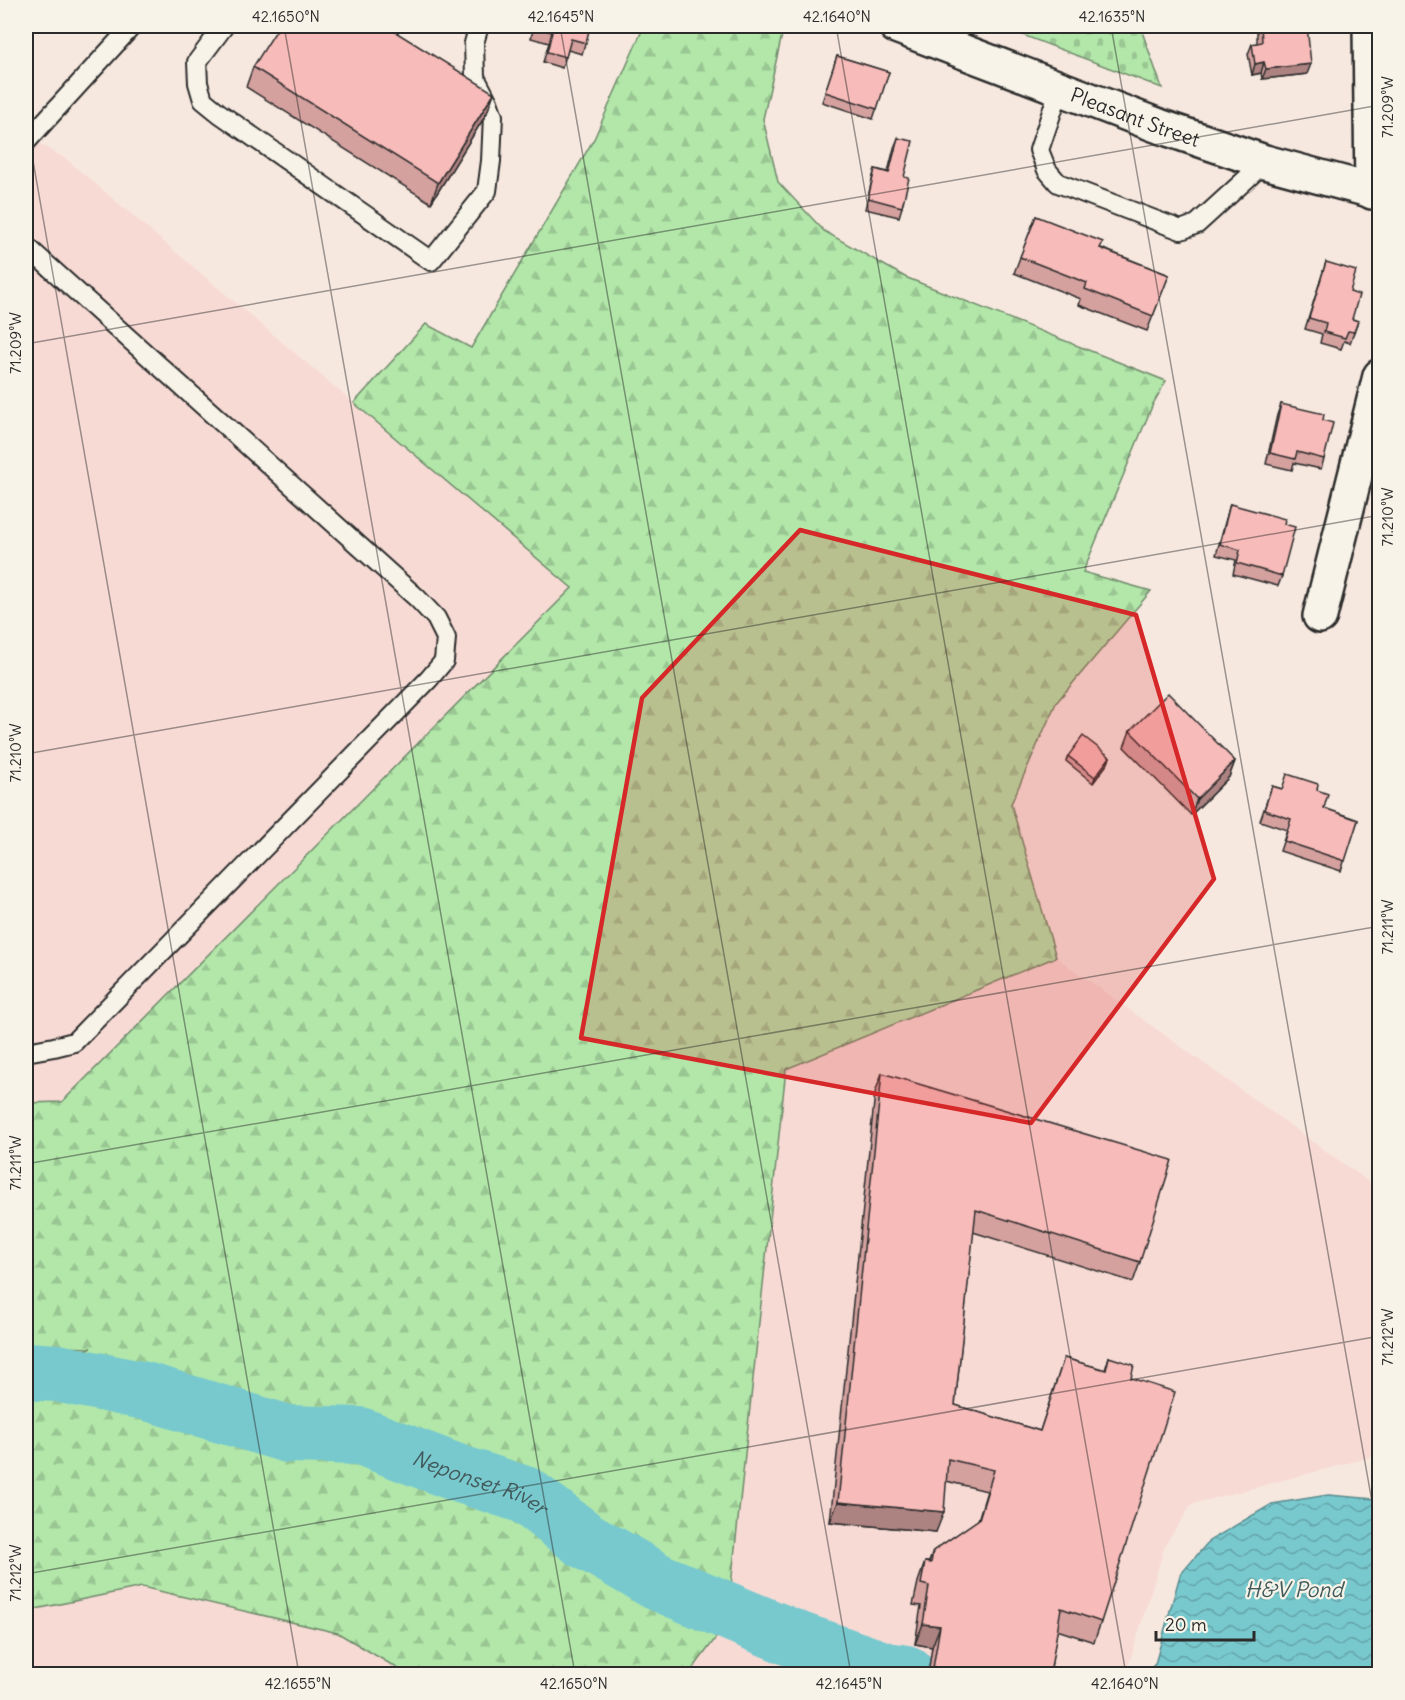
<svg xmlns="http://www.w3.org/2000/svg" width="1405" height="1700" viewBox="0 0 1405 1700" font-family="Delius,sans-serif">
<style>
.built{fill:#f7dad4}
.forest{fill:url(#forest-firs);stroke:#6e896a;stroke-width:1.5}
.cemetery{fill:url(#cemetery-stones);stroke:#6e896a;stroke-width:1.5}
.water{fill:url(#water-waves);stroke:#598a8d;stroke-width:1.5}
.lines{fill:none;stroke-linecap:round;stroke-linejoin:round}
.river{stroke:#78c9ce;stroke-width:58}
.service-casing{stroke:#2b2b2b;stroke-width:22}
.minor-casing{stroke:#2b2b2b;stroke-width:38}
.tertiary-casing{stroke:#2b2b2b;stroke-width:38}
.service{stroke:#f7f3e8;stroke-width:18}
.minor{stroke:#f7f3e8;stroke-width:33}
.tertiary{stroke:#f7f3e8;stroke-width:33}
.wall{fill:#d4a19f;stroke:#2b2b2b;stroke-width:1.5}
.shaded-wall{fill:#ad8382;stroke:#2b2b2b;stroke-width:1.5}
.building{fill:#f7bbb9;stroke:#2b2b2b;stroke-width:1.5}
.marked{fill:#d62828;fill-opacity:0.2;stroke:#d62828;stroke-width:4.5;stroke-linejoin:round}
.ticks{fill:none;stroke:#2b2b2b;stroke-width:1.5;stroke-opacity:0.45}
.labels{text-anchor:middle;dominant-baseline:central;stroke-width:4.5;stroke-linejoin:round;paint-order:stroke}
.street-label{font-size:20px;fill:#2b2b2b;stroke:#f7f3e8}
.water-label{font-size:21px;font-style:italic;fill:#425a5c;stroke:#f7f3e8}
.neatline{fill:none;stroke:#2b2b2b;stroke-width:2}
.ticks-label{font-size:15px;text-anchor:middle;fill:#2b2b2b}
</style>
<defs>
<pattern id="forest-firs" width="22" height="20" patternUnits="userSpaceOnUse" patternTransform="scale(1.5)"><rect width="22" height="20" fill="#b2e7a9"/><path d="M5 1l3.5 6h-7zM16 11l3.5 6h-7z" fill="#99c692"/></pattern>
<pattern id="cemetery-stones" width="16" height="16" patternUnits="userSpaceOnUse" patternTransform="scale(1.5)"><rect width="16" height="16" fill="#b2e7a9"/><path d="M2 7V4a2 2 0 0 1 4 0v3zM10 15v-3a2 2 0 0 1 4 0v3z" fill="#99c692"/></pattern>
<pattern id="water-waves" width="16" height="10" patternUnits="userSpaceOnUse" patternTransform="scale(1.5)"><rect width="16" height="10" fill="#78c9ce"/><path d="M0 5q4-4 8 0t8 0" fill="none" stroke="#63a3a7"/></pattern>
</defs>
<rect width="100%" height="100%" fill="#f7e8df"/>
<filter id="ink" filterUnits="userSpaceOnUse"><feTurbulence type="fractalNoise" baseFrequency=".0167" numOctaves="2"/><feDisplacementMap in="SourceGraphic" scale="12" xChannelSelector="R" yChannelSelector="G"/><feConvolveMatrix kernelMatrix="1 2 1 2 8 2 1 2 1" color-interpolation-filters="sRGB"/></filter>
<g filter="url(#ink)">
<g class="built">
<polygon points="26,136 66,159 572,588 62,1102 26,1103"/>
<polygon points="1056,957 1379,1189 1379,1455 1192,1504 1165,1545 1126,1674 689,1674 727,1623 786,1069"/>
<polygon points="142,1587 338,1633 407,1674 26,1674 26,1611"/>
</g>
<polygon class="forest" points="644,26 784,26 763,119 778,182 824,231 905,277 1166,381 1153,404 1083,572 1151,591 1056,703 1011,804 1056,957 786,1069 727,1623 689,1674 407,1674 338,1633 142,1587 26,1611 26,1372 91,1348 26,1346 26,1103 62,1102 572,588 354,403 426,324 471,348 594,139"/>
<polygon class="cemetery" points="999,26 1140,26 1162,88"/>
<polygon class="water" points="1328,1495 1375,1499 1379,1502 1379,1674 1145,1674 1155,1664 1180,1575 1209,1541 1272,1504"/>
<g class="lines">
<path class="river" id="s1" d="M26,1371L57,1373L145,1391L288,1434L360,1436L460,1474L525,1495L585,1540L658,1582L802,1642L886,1671L906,1674"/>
<defs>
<g id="service">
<polyline points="224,26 197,62 198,83 203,100 219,113 431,261 487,191 491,161 493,116 488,102 475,77 474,43 479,26"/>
<polyline points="1060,88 1039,150 1047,170 1058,183 1165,224 1181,230 1197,224 1265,162"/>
<polyline points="26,142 132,26"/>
<polyline points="26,246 417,598 436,618 446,638 444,661 429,679 74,1042 54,1047 26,1052"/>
</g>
<g id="minor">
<polyline points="1370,26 1372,192"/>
<polyline points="1320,616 1380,376"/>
</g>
<g id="tertiary">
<path id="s2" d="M896,26L1159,126L1265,162L1380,193"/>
</g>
</defs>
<use href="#service" class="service-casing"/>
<use href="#minor" class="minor-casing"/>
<use href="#tertiary" class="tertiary-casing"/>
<use href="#service" class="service"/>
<use href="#minor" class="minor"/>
<use href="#tertiary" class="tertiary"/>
</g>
<g class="wall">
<polygon points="534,26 590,26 582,54 568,50 562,68 543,62 549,43 531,38"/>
<polygon points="1259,26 1307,26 1307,74 1262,79 1261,73 1252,75 1248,54 1252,44 1257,43 1257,31"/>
<polygon points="837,56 889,72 873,119 822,102"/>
<polygon points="253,67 487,113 431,203 246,87"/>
<polygon points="898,138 904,177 902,207 899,217 865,209 872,180 875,169 888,172 894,148"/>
<polygon points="1036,216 1101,248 1169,275 1147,331 1079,305 1081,299 1014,273"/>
<polygon points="1326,262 1350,292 1352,319 1358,321 1350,343 1344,341 1341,349 1320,343 1322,334 1305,329"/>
<polygon points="1281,404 1323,420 1324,459 1321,469 1294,463 1292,470 1266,464 1277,415"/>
<polygon points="1230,504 1284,524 1282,576 1278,586 1233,574 1236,560 1216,555 1227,515"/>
<polygon points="1130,731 1235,761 1229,777 1191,815 1124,747"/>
<polygon points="1068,756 1110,757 1108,763 1093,783 1066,761"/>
<polygon points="1272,786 1282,789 1317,790 1324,808 1358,820 1341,871 1280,851 1287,830 1260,821"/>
<polygon points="882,1073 1140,1262 1133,1282 973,1232 955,1405 1040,1431 1064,1358 1105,1370 1109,1357 1131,1378 1101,1622 1094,1642 1057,1630 1050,1674 928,1674 932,1647 915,1644 921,1606 913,1605 918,1582 925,1562 929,1562 933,1551 978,1520 987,1491 946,1481 936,1532 830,1522 875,1093"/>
</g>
<g class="shaded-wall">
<polygon points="1264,62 1261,73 1252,75 1255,64"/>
<polygon points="1311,64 1307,74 1262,79 1266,69"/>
<polygon points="494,93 487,113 431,203 438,183"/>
<polygon points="1110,757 1108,763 1093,783 1095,777"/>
<polygon points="1235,761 1229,777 1191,815 1197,799"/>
<polygon points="838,1502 944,1512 936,1532 830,1522"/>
<polygon points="923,1624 940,1626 932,1647 915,1644"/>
</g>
<g class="building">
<polygon points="279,26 386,26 494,93 438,183 253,67"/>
<polygon points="535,26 590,26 586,43 571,39 566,57 547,52 552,32 534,27"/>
<polygon points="1261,26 1307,26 1311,64 1266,69 1264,62 1255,64 1252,44 1262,42"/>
<polygon points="837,56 889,72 877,109 825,92"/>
<polygon points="898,138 913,141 904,177 909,178 902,207 868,198 875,169 889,173"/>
<polygon points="1036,216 1103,242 1100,248 1169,275 1153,316 1085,289 1087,283 1020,257"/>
<polygon points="1326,262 1356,271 1350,292 1359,295 1352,319 1358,321 1354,332 1348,331 1345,338 1324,332 1326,323 1309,318"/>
<polygon points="1281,404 1324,414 1323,420 1333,423 1324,459 1297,452 1295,459 1270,453"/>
<polygon points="1230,504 1285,519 1284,524 1295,527 1282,576 1237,563 1240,550 1220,544"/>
<polygon points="1168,693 1235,761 1197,799 1130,731"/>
<polygon points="1083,736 1110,757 1095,777 1068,756"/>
<polygon points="1287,774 1318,784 1317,790 1328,794 1324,808 1358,820 1345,861 1284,841 1291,819 1264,810 1272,786 1282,789"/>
<polygon points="882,1073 1172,1160 1140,1262 976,1210 955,1405 1040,1431 1064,1358 1106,1370 1109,1357 1134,1365 1131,1378 1175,1392 1101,1622 1061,1608 1050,1674 932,1674 940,1626 923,1624 929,1586 921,1584 925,1562 931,1563 933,1551 979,1519 994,1470 948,1459 944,1512 838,1502"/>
<polygon points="356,1668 366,1674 352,1674"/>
</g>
</g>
<path class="marked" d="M800,530L1136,615L1214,879L1031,1123L581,1038L642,698Z"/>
<path class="ticks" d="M284,26L575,1674M560,26L851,1674M836,26L1126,1674M1111,26L1380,1547M26,121L299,1674M26,344L1380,105M26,754L1380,515M26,1164L1380,926M26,1574L1380,1336"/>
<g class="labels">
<g class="street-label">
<text stroke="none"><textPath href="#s2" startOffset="256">Pleasant Street</textPath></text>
</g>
<g class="water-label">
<text stroke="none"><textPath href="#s1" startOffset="471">Neponset River</textPath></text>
<text x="1294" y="1589">H&amp;V Pond</text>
</g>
</g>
<rect width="1405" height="1700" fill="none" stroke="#f7f3e8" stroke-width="66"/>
<path d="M1156 1631v9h98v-9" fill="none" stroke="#2b2b2b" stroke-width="3"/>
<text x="1165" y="1631" font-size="18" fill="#2b2b2b" stroke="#f7f3e8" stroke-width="4.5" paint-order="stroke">20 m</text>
<rect x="33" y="33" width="1339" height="1634" class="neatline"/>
<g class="ticks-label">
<text x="286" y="22">42.1650°N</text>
<text x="561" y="22">42.1645°N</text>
<text x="837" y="22">42.1640°N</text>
<text x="1112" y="22">42.1635°N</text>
<text transform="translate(1388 107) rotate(-90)" y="5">71.209°W</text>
<text transform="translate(16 343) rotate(-90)" y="5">71.209°W</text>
<text transform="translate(1388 517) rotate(-90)" y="5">71.210°W</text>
<text transform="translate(16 753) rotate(-90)" y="5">71.210°W</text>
<text transform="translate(1388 927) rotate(-90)" y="5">71.211°W</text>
<text transform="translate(16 1163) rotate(-90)" y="5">71.211°W</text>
<text transform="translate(1388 1337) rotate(-90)" y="5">71.212°W</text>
<text transform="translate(16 1573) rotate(-90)" y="5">71.212°W</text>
<text x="298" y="1689">42.1655°N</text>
<text x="574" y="1689">42.1650°N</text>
<text x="849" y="1689">42.1645°N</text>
<text x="1125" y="1689">42.1640°N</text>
</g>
</svg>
